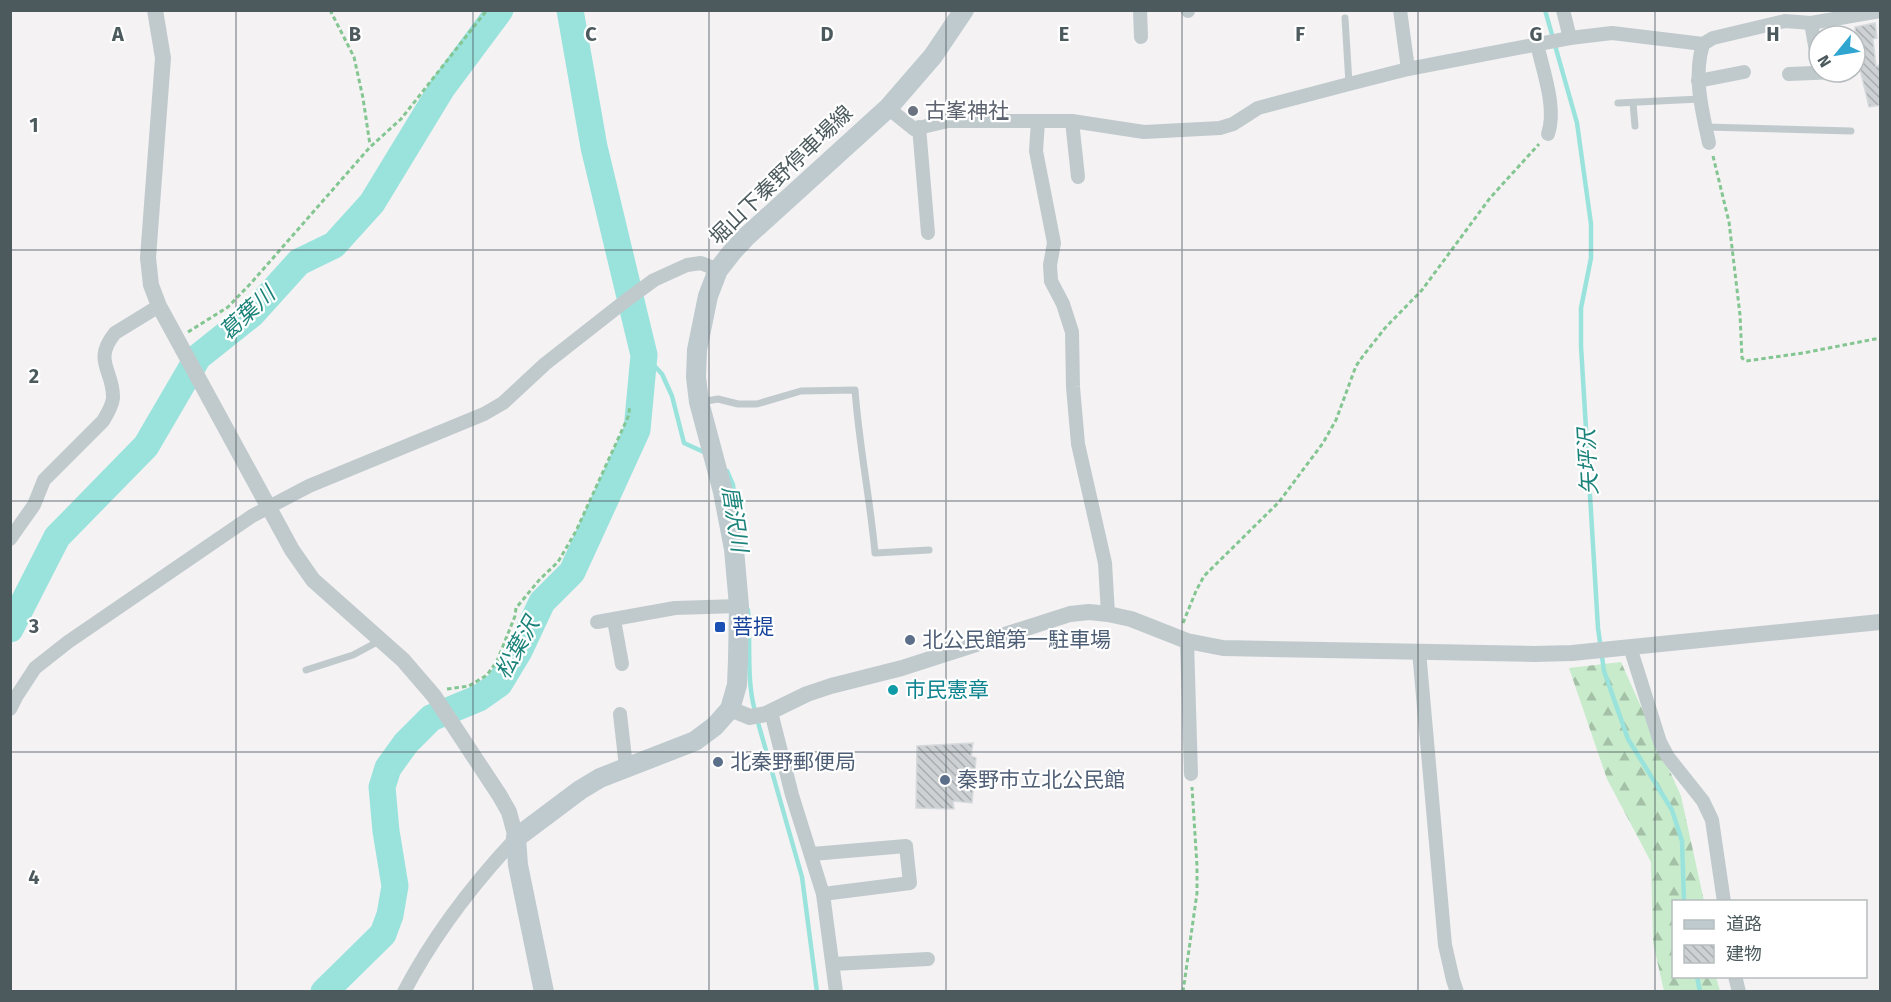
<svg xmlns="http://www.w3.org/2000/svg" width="1891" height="1002" viewBox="0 0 1891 1002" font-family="'Fira Sans','Noto Sans JP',sans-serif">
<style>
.forest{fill:url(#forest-firs)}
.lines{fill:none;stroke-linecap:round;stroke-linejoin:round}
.stream{stroke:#9ae3dd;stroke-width:4.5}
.river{stroke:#9ae3dd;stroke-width:27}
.building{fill:url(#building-back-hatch);stroke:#d7dadd;stroke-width:1.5}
.path{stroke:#83c691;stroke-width:3;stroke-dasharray:4.5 3;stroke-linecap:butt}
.service{stroke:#c0cacd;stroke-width:7}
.minor{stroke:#c0cacd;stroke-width:14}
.tertiary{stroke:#c0cacd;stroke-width:16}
.secondary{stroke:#becace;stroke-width:20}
.grid{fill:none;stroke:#4c5a5e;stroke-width:1.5;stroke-opacity:0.55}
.worship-dot{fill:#6b7280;stroke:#fff;stroke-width:2}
.transit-dot{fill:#1a4fb4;stroke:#fff;stroke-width:2}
.service-dot{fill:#5c6f8a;stroke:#fff;stroke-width:2}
.culture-dot{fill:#0f9aa8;stroke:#fff;stroke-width:2}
.labels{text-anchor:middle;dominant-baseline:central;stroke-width:4.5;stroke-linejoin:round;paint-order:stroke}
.worship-label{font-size:21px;fill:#5b616d;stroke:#fff;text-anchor:start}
.street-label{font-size:21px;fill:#4c5a5e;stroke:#fff}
.transit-label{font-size:21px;fill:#164399;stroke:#fff;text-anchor:start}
.service-label{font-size:21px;fill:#4e5e75;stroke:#fff;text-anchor:start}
.culture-label{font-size:21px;fill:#0d838f;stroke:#fff;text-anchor:start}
.water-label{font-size:22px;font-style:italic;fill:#1b837a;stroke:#fff}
.grid-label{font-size:20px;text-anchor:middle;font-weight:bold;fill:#4c5a5e;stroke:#fff;stroke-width:4.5;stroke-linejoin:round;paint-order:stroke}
</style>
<defs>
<pattern id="forest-firs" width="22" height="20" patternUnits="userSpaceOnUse" patternTransform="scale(1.5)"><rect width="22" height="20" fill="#c7ebcb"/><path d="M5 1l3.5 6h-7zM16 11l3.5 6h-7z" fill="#a4c1a8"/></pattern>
<pattern id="building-back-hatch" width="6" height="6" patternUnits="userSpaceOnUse" patternTransform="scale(1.5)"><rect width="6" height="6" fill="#cdd1d4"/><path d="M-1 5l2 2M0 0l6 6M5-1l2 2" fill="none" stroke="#a9adaf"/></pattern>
</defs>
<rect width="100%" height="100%" fill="#f4f2f3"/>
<polygon class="forest" points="1621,662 1681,796 1704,901 1674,902 1674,976 1716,977 1720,991 1664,991 1653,943 1651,862 1607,779 1569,668"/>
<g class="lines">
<g class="stream">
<polyline points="1545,10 1577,123 1591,224 1591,258 1581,308 1581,346 1598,628 1604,671 1628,739 1672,810 1682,841 1684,902"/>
<polyline points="644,355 662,374 672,396 684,443 706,453"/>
<polyline points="727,471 733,485 738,521"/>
<path d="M748,610C751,643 746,679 755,711"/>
<polyline points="757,719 802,877 817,992"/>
<polyline points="1697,976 1700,992"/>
</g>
<g class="river">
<polyline points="10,629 57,537 146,446 198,357 252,314 299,262 334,245 372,203 442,88 500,10"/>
<polyline points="324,992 383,934 390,915 395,886 386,831 382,787 388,768 406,743 431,718 479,698 499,684 519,651 542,602 572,572 637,430 644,355 594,147 570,10"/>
</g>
</g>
<g class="building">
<polygon points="1875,23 1877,38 1873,39 1876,66 1881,65 1881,105 1869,107 1858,61 1856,62 1855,27"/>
<polygon points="973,743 971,756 976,758 972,803 953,801 954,809 916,808 917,746"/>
</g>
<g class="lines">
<g class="path">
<polyline points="330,10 354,57 363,98 370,145"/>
<polyline points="1713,156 1729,222 1740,315 1742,358 1746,361 1803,353 1880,338"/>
<polyline points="188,332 228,307 252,282 370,147 401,119 487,10"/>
<polyline points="1183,623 1196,591 1204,576 1279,502 1323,443 1336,420 1356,366 1363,356 1385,328 1422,290 1490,198 1539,144"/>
<polyline points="447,689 469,686 487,675 497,661 515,616 516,608 540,579 558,562 576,531 628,417 630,406"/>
<polyline points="1183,992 1197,893 1197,866 1192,787"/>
</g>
<g class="service">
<polyline points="1345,18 1349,84"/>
<polyline points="1618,103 1700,99"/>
<polyline points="1633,103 1635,126"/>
<polyline points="1706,127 1851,131"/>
<path d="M701,402L718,399L738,404H757L801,391L855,390C859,445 870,498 875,553L929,550"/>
<polyline points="306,670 353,655 381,640"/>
</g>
<g class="minor">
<polyline points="1140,10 1141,37"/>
<polyline points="1188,10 1188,11"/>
<polyline points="1400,10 1408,69"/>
<polyline points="1563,10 1570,38"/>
<polyline points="1811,23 1819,68"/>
<path d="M1537,44C1543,71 1557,108 1548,134"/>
<path d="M1703,44C1693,77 1702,110 1709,143"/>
<polyline points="1789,74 1838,72"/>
<polyline points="1698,81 1744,72"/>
<polyline points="888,108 914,129 948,121 1072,121 1144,132 1220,128 1233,124 1258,108 1349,84 1408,69 1570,38 1612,33 1703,44 1713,38 1785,21 1811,23 1880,11"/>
<polyline points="1038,121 1036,151 1054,243 1050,265 1051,281 1063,304 1072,332 1073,387 1078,444 1105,563 1108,614"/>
<polyline points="1072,121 1078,177"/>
<polyline points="919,127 928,233"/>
<path d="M10,539L34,505L44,480L103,421C107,414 112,407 113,398C114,371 92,361 115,333L159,306"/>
<polyline points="614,620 622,664"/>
<polyline points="597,622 675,608 739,606"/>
<polyline points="1187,641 1191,774"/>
<polyline points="1630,647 1660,742 1668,757 1703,801 1712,820 1724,902"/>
<polyline points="1419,651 1445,945 1453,980 1457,992"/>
<polyline points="10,709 16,697 35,668 68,642 252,516 309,486 484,414 503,403 545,364 624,302 654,280 687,265 701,263 718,270"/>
<polyline points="771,712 792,795 823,894 836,992"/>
<polyline points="620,714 626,767"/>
<polyline points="812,854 906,846 910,883 823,894"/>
<polyline points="833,964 928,959"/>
<polyline points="1735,976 1739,992"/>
<path d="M404,992C433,936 473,884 516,838"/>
</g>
<g class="tertiary">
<polyline points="155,10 163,58 148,258 151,285 159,306 292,550 313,580 403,660 434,696 500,796 509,812 516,838"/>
<polyline points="730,709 750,717 766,714 807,694 831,686 902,668 1070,614 1089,612 1108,614 1131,619 1187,641 1223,648 1534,654 1572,653 1880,622"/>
</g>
<polyline class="secondary" points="544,992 518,865 516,838 580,790 600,778 695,741 715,726 730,709 737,685 738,660 739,606 734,549 723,492 699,402 696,377 697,350 708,296 718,270 732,252 747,236 888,108 933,56 964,10"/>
</g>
<path class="grid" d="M236,10V992M473,10V992M709,10V992M946,10V992M1182,10V992M1418,10V992M1655,10V992M10,250H1880M10,501H1880M10,752H1880"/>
<circle class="worship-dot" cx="913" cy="111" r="6"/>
<rect class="transit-dot" x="714" y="621" width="12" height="12" rx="3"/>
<g class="service-dot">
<circle cx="910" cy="640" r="6"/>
<circle cx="718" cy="762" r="6"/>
<circle cx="945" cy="780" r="6"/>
</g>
<circle class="culture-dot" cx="893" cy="690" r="6"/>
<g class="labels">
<g class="worship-label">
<text x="925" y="111">古峯神社</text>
</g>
<g class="street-label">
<text transform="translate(781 175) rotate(-44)">堀山下秦野停車場線</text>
</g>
<g class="transit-label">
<text x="732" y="627">菩提</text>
</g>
<g class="service-label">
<text x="922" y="640">北公民館第一駐車場</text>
<text x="730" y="762">北秦野郵便局</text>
<text x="957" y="780">秦野市立北公民館</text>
</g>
<g class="culture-label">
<text x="905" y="690">市民憲章</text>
</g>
<g class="water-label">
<text transform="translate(247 313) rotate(-43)">葛葉川</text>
<text transform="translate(1588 462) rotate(-93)">矢坪沢</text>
<text transform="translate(735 519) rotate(81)">唐沢川</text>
<text transform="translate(517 648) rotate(-61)">松葉沢</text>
</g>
</g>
<g class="grid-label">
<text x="118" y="41">A</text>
<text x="355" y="41">B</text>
<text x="591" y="41">C</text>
<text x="827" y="41">D</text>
<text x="1064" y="41">E</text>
<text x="1300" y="41">F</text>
<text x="1536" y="41">G</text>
<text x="1773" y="41">H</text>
<text x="34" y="132">1</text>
<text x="34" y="383">2</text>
<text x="34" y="633">3</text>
<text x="34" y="884">4</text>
</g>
<rect width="1891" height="1002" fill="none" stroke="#4c5a5e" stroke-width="24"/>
<rect x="1672" y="900" width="195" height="78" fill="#ffffff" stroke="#b7bdbf" stroke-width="1.5"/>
<rect x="1684" y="920" width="30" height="9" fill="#becace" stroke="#b7bdbf" stroke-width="1.5"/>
<text x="1726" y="930" font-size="18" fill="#4c5a5e">道路</text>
<rect x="1684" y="945" width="30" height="18" fill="url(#building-back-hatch)" stroke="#b7bdbf" stroke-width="1.5"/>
<text x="1726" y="960" font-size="18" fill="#4c5a5e">建物</text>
<g transform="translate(1837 54) rotate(240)"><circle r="28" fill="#ffffff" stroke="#b7bdbf" stroke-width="1.5"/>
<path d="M0-4.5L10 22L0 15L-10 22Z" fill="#30a5d0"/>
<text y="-9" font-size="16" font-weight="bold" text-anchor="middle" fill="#4c5a5e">N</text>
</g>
</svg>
